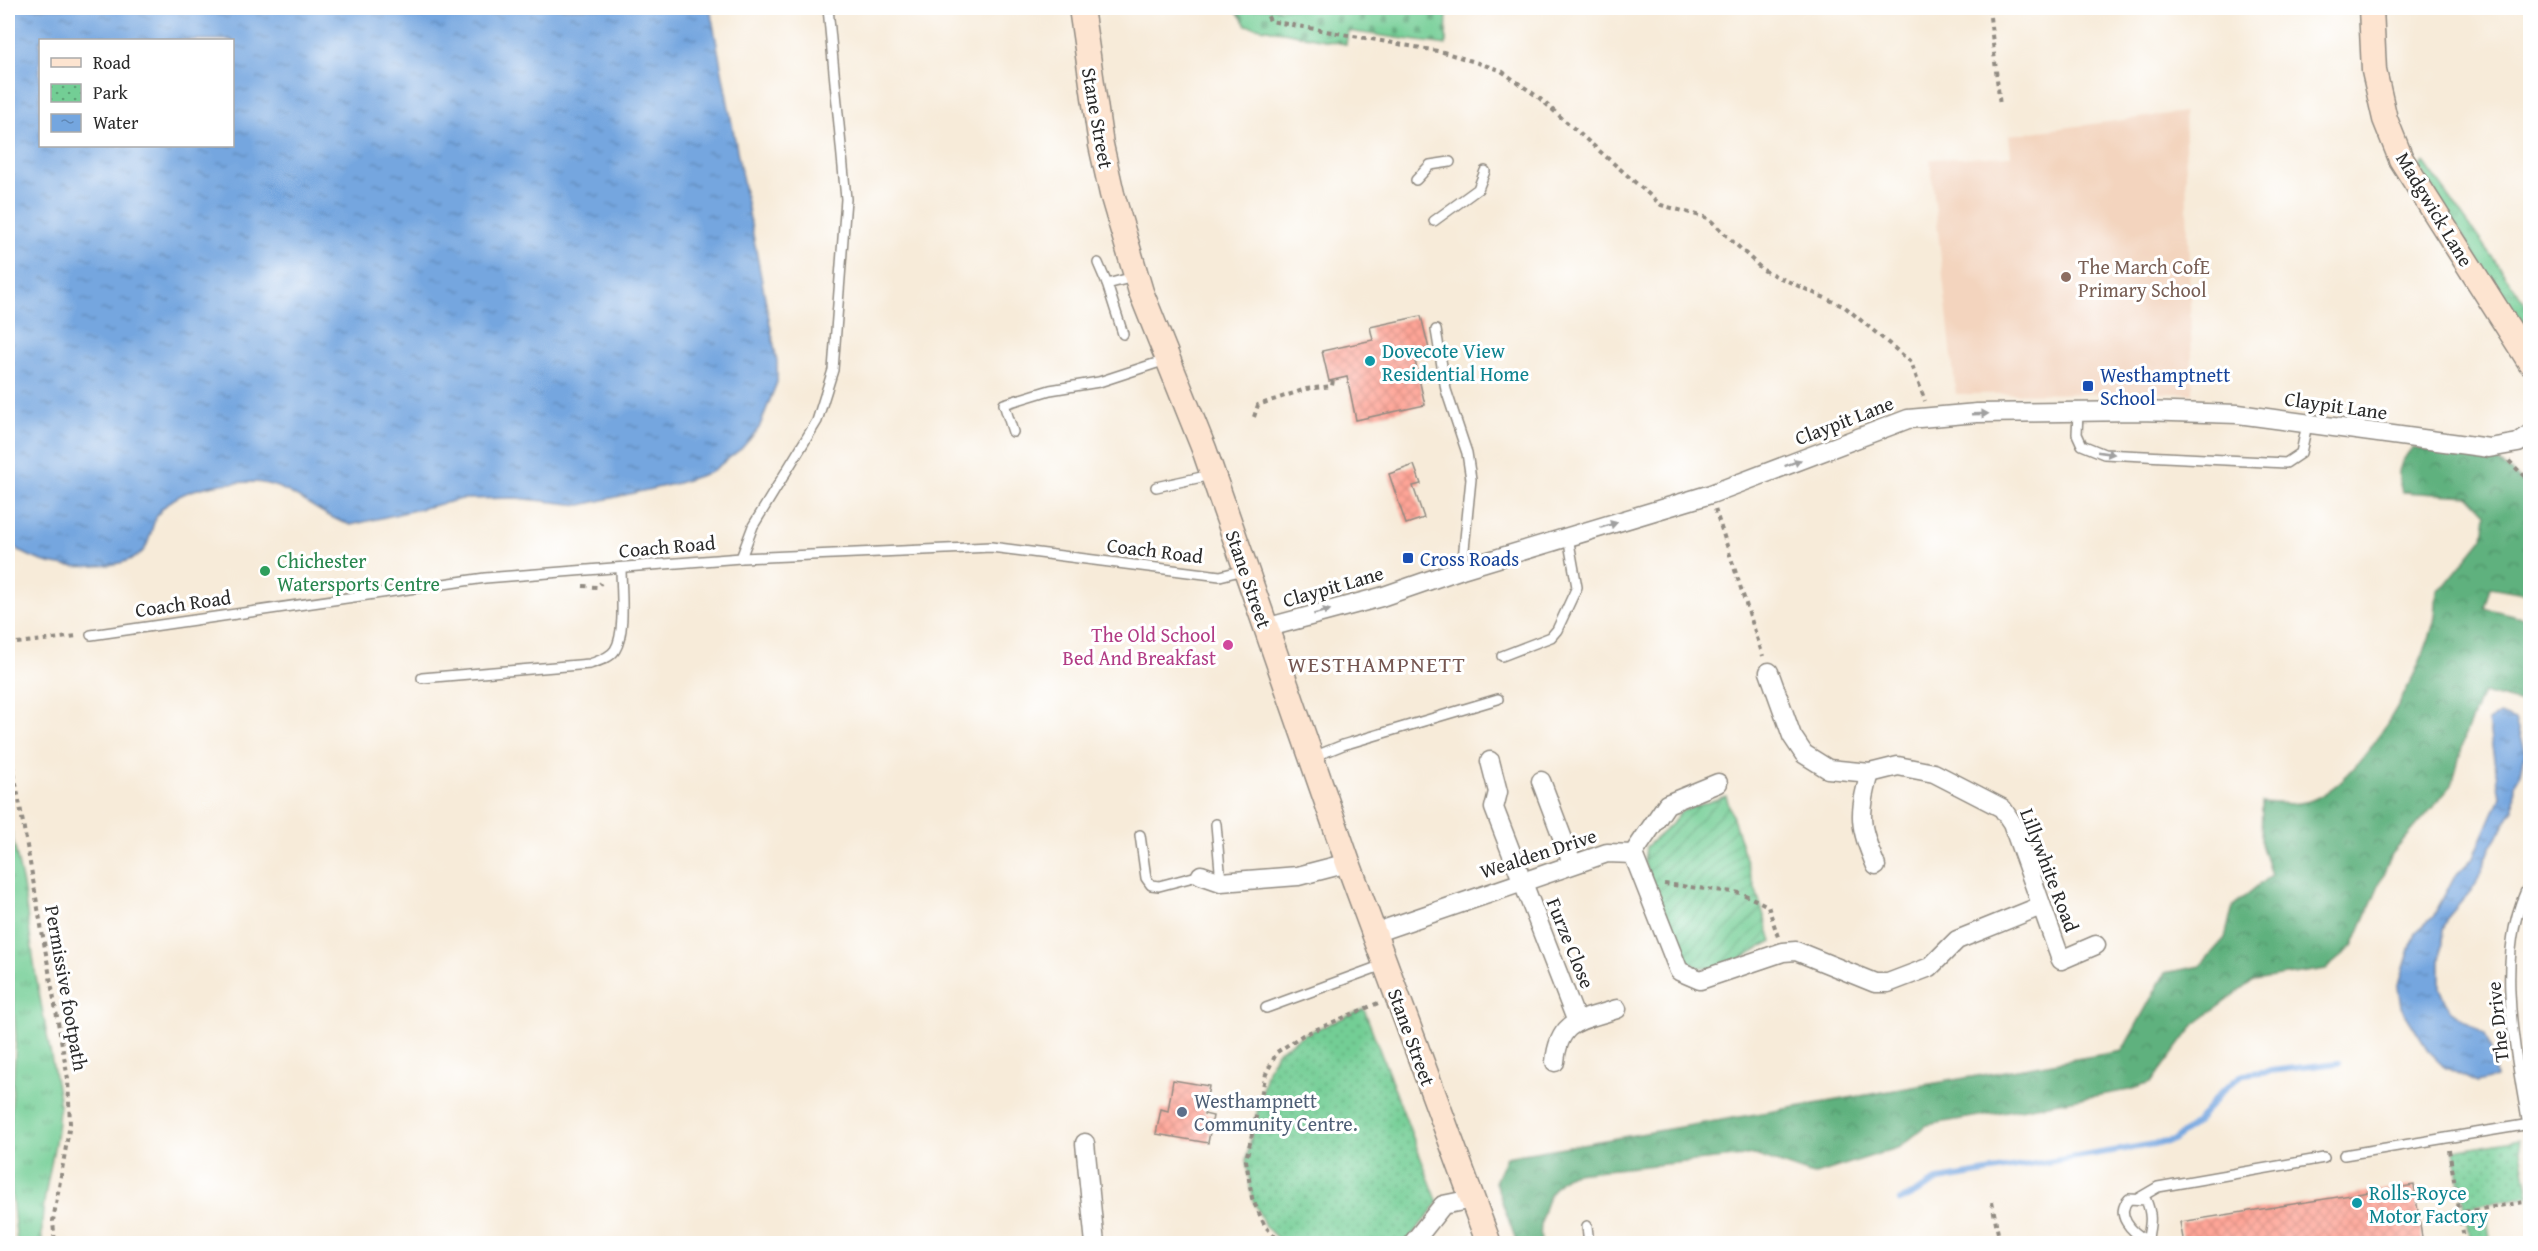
<svg xmlns="http://www.w3.org/2000/svg" width="2538" height="1251" viewBox="0 0 2538 1251" font-family="'Gentium Book Plus',serif">
<style>
.built{fill:#f3d4be}
.grass{fill:url(#grass-tufts);stroke:#4f7c60;stroke-width:1.5}
.forest{fill:url(#forest-crowns);stroke:#446e54;stroke-width:1.5}
.cemetery{fill:url(#cemetery-stones);stroke:#4f7c60;stroke-width:1.5}
.park{fill:url(#park-dots);stroke:#4f7c60;stroke-width:1.5}
.garden{fill:url(#garden-furrows);stroke:#4f7c60;stroke-width:1.5}
.water{fill:url(#water-ripples);stroke:#506885;stroke-width:1.5;fill-rule:evenodd}
.lines{fill:none;stroke-linecap:round;stroke-linejoin:round}
.stream{stroke:#74a6df;stroke-width:6}
.building{fill:url(#building-cross-hatch)}
.lane-casing{stroke:#918b82;stroke-width:12}
.street-casing{stroke:#918b82;stroke-width:21}
.secondary-casing{stroke:#918b82;stroke-width:27}
.path{stroke:#918b82;stroke-width:4;stroke-dasharray:4.5 4.5;stroke-linecap:butt}
.lane{stroke:#fff;stroke-width:9}
.street{stroke:#fff;stroke-width:18}
.secondary{stroke:#fde4d0;stroke-width:24}
.oneway{fill:#a0a0a0}
.education-dot{fill:#8d6e63;stroke:#fff;stroke-width:2}
.culture-dot{fill:#0f9aa8;stroke:#fff;stroke-width:2}
.transit-dot{fill:#1a4fb4;stroke:#fff;stroke-width:2}
.leisure-dot{fill:#2e9e5b;stroke:#fff;stroke-width:2}
.hotel-dot{fill:#d1479c;stroke:#fff;stroke-width:2}
.service-dot{fill:#5c6f8a;stroke:#fff;stroke-width:2}
.labels{text-anchor:middle;dominant-baseline:central;stroke-width:6;stroke-linejoin:round;paint-order:stroke}
.street-label{font-size:20px;fill:#2b2b2b;stroke:#fff}
.education-label{font-size:20px;fill:#785e54;stroke:#fff;text-anchor:start}
.culture-label{font-size:20px;fill:#0d838f;stroke:#fff;text-anchor:start}
.transit-label{font-size:20px;fill:#164399;stroke:#fff;text-anchor:start}
.leisure-label{font-size:20px;fill:#27864d;stroke:#fff;text-anchor:start}
.hotel-label{font-size:20px;fill:#b23c85;stroke:#fff;text-anchor:end}
.service-label{font-size:20px;fill:#4e5e75;stroke:#fff;text-anchor:start}
.quarter-label{font-size:22px;letter-spacing:1.5px;fill:#755651;stroke:#fff}
</style>
<defs>
<pattern id="grass-tufts" width="24" height="20" patternUnits="userSpaceOnUse" patternTransform="scale(1.5)"><rect width="24" height="20" fill="#73ce95"/><path d="M3 7l-1-3M5 7V3M7 7l1-3M15 17l-1-3M17 17v-4M19 17l1-3" fill="none" stroke="#5fa77a"/></pattern>
<pattern id="forest-crowns" width="20" height="18" patternUnits="userSpaceOnUse" patternTransform="scale(1.5)"><rect width="20" height="18" fill="#5eb17e"/><path d="M2 6a3 3 0 1 1 6 0M12 15a3 3 0 1 1 6 0" fill="none" stroke="#4e9067"/></pattern>
<pattern id="cemetery-stones" width="16" height="16" patternUnits="userSpaceOnUse" patternTransform="scale(1.5)"><rect width="16" height="16" fill="#73ce95"/><path d="M2 7V4a2 2 0 0 1 4 0v3zM10 15v-3a2 2 0 0 1 4 0v3z" fill="#5fa77a"/></pattern>
<pattern id="park-dots" width="8" height="8" patternUnits="userSpaceOnUse" patternTransform="scale(1.5)"><rect width="8" height="8" fill="#73ce95"/><path d="M2 2h.1M6 6h.1" fill="none" stroke="#5fa77a" stroke-width="1.8" stroke-linecap="round"/></pattern>
<pattern id="garden-furrows" width="10" height="10" patternUnits="userSpaceOnUse" patternTransform="scale(1.5)"><rect width="10" height="10" fill="#73ce95"/><path d="M-1 1l2-2M0 10L10 0M9 11l2-2" fill="none" stroke="#5fa77a"/></pattern>
<pattern id="water-ripples" width="26" height="14" patternUnits="userSpaceOnUse" patternTransform="scale(1.5)"><rect width="26" height="14" fill="#74a6df"/><path d="M2 4q2-2 4 0t4 0M15 11q2-2 4 0t4 0" fill="none" stroke="#5f87b5"/></pattern>
<pattern id="building-cross-hatch" width="8" height="8" patternUnits="userSpaceOnUse" patternTransform="scale(1.5)"><rect width="8" height="8" fill="#fea597"/><path d="M0 0l8 8M0 8l8-8" fill="none" stroke="#da8e82"/></pattern>
</defs>
<rect width="100%" height="100%" fill="#fff"/>
<filter id="ink" filterUnits="userSpaceOnUse"><feTurbulence type="fractalNoise" baseFrequency=".0167" numOctaves="2"/><feDisplacementMap in="SourceGraphic" scale="12" xChannelSelector="R" yChannelSelector="G"/><feConvolveMatrix kernelMatrix="1 2 1 2 8 2 1 2 1" color-interpolation-filters="sRGB"/></filter>
<filter id="wash" filterUnits="userSpaceOnUse"><feTurbulence type="fractalNoise" baseFrequency=".008" numOctaves="4" result="noise"/><feDisplacementMap in="SourceGraphic" scale="24" xChannelSelector="R" yChannelSelector="G"/><feGaussianBlur stdDeviation="1.35" result="paint"/><feColorMatrix in="noise" values="0 0 0 0 0 0 0 0 0 0 0 0 0 0 0 0 0 1.4 0 .05"/><feComposite in="paint" operator="in"/></filter>
<g filter="url(#wash)">
<rect width="100%" height="100%" fill="#f7ebd9"/>
<polygon class="built" points="2184,112 2193,393 1956,394 1930,159 2011,156 2009,135"/>
<g class="grass">
<polygon points="2424,162 2530,310 2530,337 2504,302 2420,168"/>
<path d="M8,817L23,885L36,977L59,1098C60,1147 39,1194 42,1243H17L8,1161L16,1039L8,919Z"/>
</g>
<path class="forest" d="M2412,448L2496,459L2530,488V594L2490,587L2484,608L2530,619V705L2483,693L2466,732L2452,785L2392,854L2353,946L2326,969L2254,980L2195,1024L2151,1083L2129,1090L1927,1125L1900,1147L1813,1175L1755,1155L1575,1173C1549,1180 1538,1218 1541,1243H1517L1495,1182L1506,1157L2122,1051L2165,973L2200,966L2225,938L2233,906L2271,875L2261,844L2262,802C2277,803 2297,806 2312,800C2365,778 2420,675 2434,622C2436,612 2436,600 2437,590L2445,585L2483,538L2486,514L2469,496L2403,492C2394,475 2400,462 2412,448Z"/>
<polygon class="cemetery" points="1235,8 1447,8 1446,45 1348,31 1346,44 1246,25"/>
<g class="park">
<polygon points="1364,1009 1438,1203 1406,1243 1282,1243 1265,1226 1252,1198 1246,1160 1266,1074 1277,1052 1303,1035"/>
<polygon points="2519,1139 2529,1196 2464,1208 2454,1150"/>
<polygon points="2486,1214 2491,1243 2471,1243 2467,1217"/>
</g>
<path class="garden" d="M1726,796L1772,941C1740,957 1709,986 1678,954L1644,862L1646,847L1672,824L1680,812Z"/>
<g class="water">
<path d="M8,8H710L777,361V382L759,428L742,448L711,472L678,483L581,505L516,498L462,499L351,525C315,515 291,483 252,482C222,482 173,488 157,516C151,526 151,540 144,550C128,570 68,569 45,562C32,558 19,551 8,544ZM40,40H232V146H40Z"/>
<polygon points="2500,714 2515,720 2525,753 2521,773 2515,783 2514,809 2491,847 2475,886 2449,916 2443,929 2440,963 2440,988 2450,1010 2485,1035 2491,1050 2495,1078 2477,1083 2444,1067 2429,1052 2401,1007 2398,987 2415,933 2433,917 2454,877 2474,857 2500,797 2488,721"/>
</g>
<g class="lines">
<polyline class="stream" points="1900,1201 1939,1180 2173,1141 2196,1123 2221,1092 2243,1074 2339,1063"/>
</g>
<g id="blocks">
<g class="building">
<polygon points="1421,316 1429,349 1413,352 1425,405 1356,420 1347,377 1329,381 1322,351 1373,340 1370,327"/>
<polygon points="1414,465 1421,484 1413,486 1424,518 1406,524 1389,474"/>
<polygon points="1173,1080 1209,1086 1204,1114 1213,1116 1208,1143 1156,1134 1161,1109 1168,1111"/>
<polygon points="2414,1185 2423,1244 2184,1244 2180,1222"/>
</g>
</g>
</g>
<g filter="url(#ink)">
<use href="#blocks" fill-opacity="0" stroke="#918b82" stroke-width="1.5"/>
<g class="lines">
<defs>
<g id="lane">
<polyline points="1416,180 1430,165 1450,162"/>
<polyline points="1434,221 1478,189 1485,171"/>
<polyline points="1098,263 1107,284"/>
<polyline points="1436,330 1446,390 1467,453 1471,479 1462,569"/>
<polyline points="1123,334 1107,284 1134,277"/>
<polyline points="2078,413 2077,434 2082,445 2104,454 2286,463 2301,453 2307,424"/>
<polyline points="1013,432 1004,404 1050,390 1099,382 1166,360"/>
<polyline points="1156,487 1211,475"/>
<polyline points="741,558 753,526 817,421 833,370 846,199 828,8"/>
<polyline points="91,635 485,578 741,558 991,547 1220,576 1244,570"/>
<polyline points="1502,656 1551,637 1557,630 1577,587 1568,537"/>
<path d="M422,678L590,664C598,661 610,658 615,650C626,633 621,588 621,568"/>
<polyline points="1313,757 1343,745 1498,699"/>
<polyline points="1216,824 1221,882"/>
<polyline points="1140,835 1146,878 1151,885 1159,886 1201,875"/>
<path d="M2530,883C2491,953 2518,1062 2530,1138"/>
<polyline points="1266,1008 1383,965"/>
<polyline points="2344,1155 2530,1124"/>
<polyline points="2139,1198 2158,1187 2324,1158"/>
<polyline points="1587,1226 1589,1244"/>
<path d="M2146,1240C2132,1232 2114,1215 2129,1199L2146,1200C2154,1219 2149,1227 2147,1244"/>
</g>
<g id="street">
<polyline points="1265,628 1381,597 1462,569 1711,494 1908,419 1977,413 2140,411 2238,414 2489,448 2518,443 2530,434"/>
<polyline points="1769,672 1792,736 1804,754 1828,769 1870,773 1898,766 1934,773 2002,808 2012,823 2061,960 2096,945"/>
<polyline points="1490,761 1498,792 1494,808 1577,1022"/>
<path d="M1870,773C1858,816 1859,825 1876,866"/>
<polyline points="1541,781 1572,863"/>
<polyline points="1633,854 1679,971 1700,980 1783,952 1796,951 1875,983 1888,983 1930,967 1957,940 2041,906"/>
<polyline points="1633,854 1667,804 1718,783"/>
<polyline points="1201,875 1221,882 1298,876 1348,863"/>
<polyline points="1374,933 1607,853 1633,854"/>
<path d="M1555,1062C1559,1019 1581,1021 1617,1009"/>
<polyline points="1085,1143 1095,1244"/>
<polyline points="1412,1244 1443,1205 1472,1199"/>
</g>
<g id="secondary">
<polyline points="1081,8 1101,145 1112,194 1141,292 1204,449 1348,863 1489,1244"/>
<polyline points="2371,8 2374,71 2385,119 2401,159 2530,362"/>
</g>
</defs>
<use href="#lane" class="lane-casing"/>
<use href="#street" class="street-casing"/>
<use href="#secondary" class="secondary-casing"/>
<g class="path">
<polyline points="1264,8 1270,21 1443,52 1500,70 1538,97 1661,205 1708,218 1763,270 1845,307 1911,362 1925,401"/>
<polyline points="1989,8 2000,106"/>
<polyline points="1254,417 1258,405 1306,389 1332,386 1333,380"/>
<polyline points="2509,461 2530,482"/>
<polyline points="1715,509 1763,656"/>
<polyline points="583,586 597,587 601,583"/>
<polyline points="8,644 78,636"/>
<polyline points="8,738 68,1079 70,1124 53,1221 55,1244"/>
<polyline points="1664,884 1741,893 1768,906 1778,937"/>
<polyline points="2449,1150 2465,1244"/>
<polyline points="1992,1202 2000,1244"/>
<polyline points="2438,1216 2530,1201"/>
<polyline points="1282,1244 1265,1226 1252,1198 1246,1160 1266,1074 1277,1052 1303,1035 1378,1003"/>
</g>
<use href="#lane" class="lane"/>
<use href="#street" class="street"/>
<use href="#secondary" class="secondary"/>
</g>
<defs><path id="oneway-solid" d="M-6-.8H1V-3.2L6.5 0L1 3.2V.8H-6Z" transform="scale(1.5)"/></defs>
<g class="oneway">
<use href="#oneway-solid" transform="translate(1980 414) rotate(-2)"/>
<use href="#oneway-solid" transform="translate(2106 453) rotate(8)"/>
<use href="#oneway-solid" transform="translate(1793 463) rotate(-21)"/>
<use href="#oneway-solid" transform="translate(1609 525) rotate(-17)"/>
<use href="#oneway-solid" transform="translate(1322 612) rotate(-15)"/>
</g>
</g>
<circle class="education-dot" cx="2066" cy="277" r="6"/>
<g class="culture-dot">
<circle cx="1370" cy="361" r="6"/>
<circle cx="2357" cy="1203" r="6"/>
</g>
<g class="transit-dot">
<rect x="2082" y="380" width="12" height="12" rx="3"/>
<rect x="1402" y="552" width="12" height="12" rx="3"/>
</g>
<circle class="leisure-dot" cx="265" cy="571" r="6"/>
<circle class="hotel-dot" cx="1228" cy="645" r="6"/>
<circle class="service-dot" cx="1182" cy="1112" r="6"/>
<g class="labels">
<g class="street-label">
<text transform="translate(1098 118) rotate(80)">Stane Street</text>
<text transform="translate(2435 209) rotate(59)">Madgwick Lane</text>
<text transform="translate(2336 405) rotate(8)">Claypit Lane</text>
<text transform="translate(1844 420) rotate(-21)">Claypit Lane</text>
<text transform="translate(667 546) rotate(-5)">Coach Road</text>
<text transform="translate(1155 550) rotate(7)">Coach Road</text>
<text transform="translate(1249 579) rotate(71)">Stane Street</text>
<text transform="translate(1333 586) rotate(-16)">Claypit Lane</text>
<text transform="translate(183 603) rotate(-8)">Coach Road</text>
<text transform="translate(1538 853) rotate(-18)">Wealden Drive</text>
<text transform="translate(2050 870) rotate(69)">Lillywhite Road</text>
<text transform="translate(1571 943) rotate(68)">Furze Close</text>
<text transform="translate(67 988) rotate(80)">Permissive footpath</text>
<text transform="translate(2497 1022) rotate(-96)">The Drive</text>
<text transform="translate(1412 1037) rotate(70)">Stane Street</text>
</g>
<g class="education-label">
<text x="2078" y="266">The March CofE<tspan x="2078" dy="23">Primary School</tspan></text>
</g>
<g class="culture-label">
<text x="1382" y="350">Dovecote View<tspan x="1382" dy="23">Residential Home</tspan></text>
<text x="2369" y="1192">Rolls-Royce<tspan x="2369" dy="23">Motor Factory</tspan></text>
</g>
<g class="transit-label">
<text x="2100" y="374">Westhamptnett<tspan x="2100" dy="23">School</tspan></text>
<text x="1420" y="558">Cross Roads</text>
</g>
<g class="leisure-label">
<text x="277" y="560">Chichester<tspan x="277" dy="23">Watersports Centre</tspan></text>
</g>
<g class="hotel-label">
<text x="1216" y="634">The Old School<tspan x="1216" dy="23">Bed And Breakfast</tspan></text>
</g>
<g class="service-label">
<text x="1194" y="1100">Westhampnett<tspan x="1194" dy="23">Community Centre.</tspan></text>
</g>
<g class="quarter-label">
<text x="1377" y="664">WESTHAMPNETT</text>
</g>
</g>
<rect width="2538" height="1251" fill="none" stroke="#fff" stroke-width="30"/>
<rect x="39" y="39" width="195" height="108" fill="#ffffff" stroke="#aaaaaa" stroke-width="1.5"/>
<rect x="51" y="58" width="30" height="9" fill="#fde4d0" stroke="#aaaaaa" stroke-width="1.5"/>
<text x="93" y="69" font-size="18" fill="#2b2b2b">Road</text>
<rect x="51" y="84" width="30" height="18" fill="url(#park-dots)" stroke="#aaaaaa" stroke-width="1.5"/>
<text x="93" y="99" font-size="18" fill="#2b2b2b">Park</text>
<rect x="51" y="114" width="30" height="18" fill="url(#water-ripples)" stroke="#aaaaaa" stroke-width="1.5"/>
<text x="93" y="129" font-size="18" fill="#2b2b2b">Water</text>
</svg>
